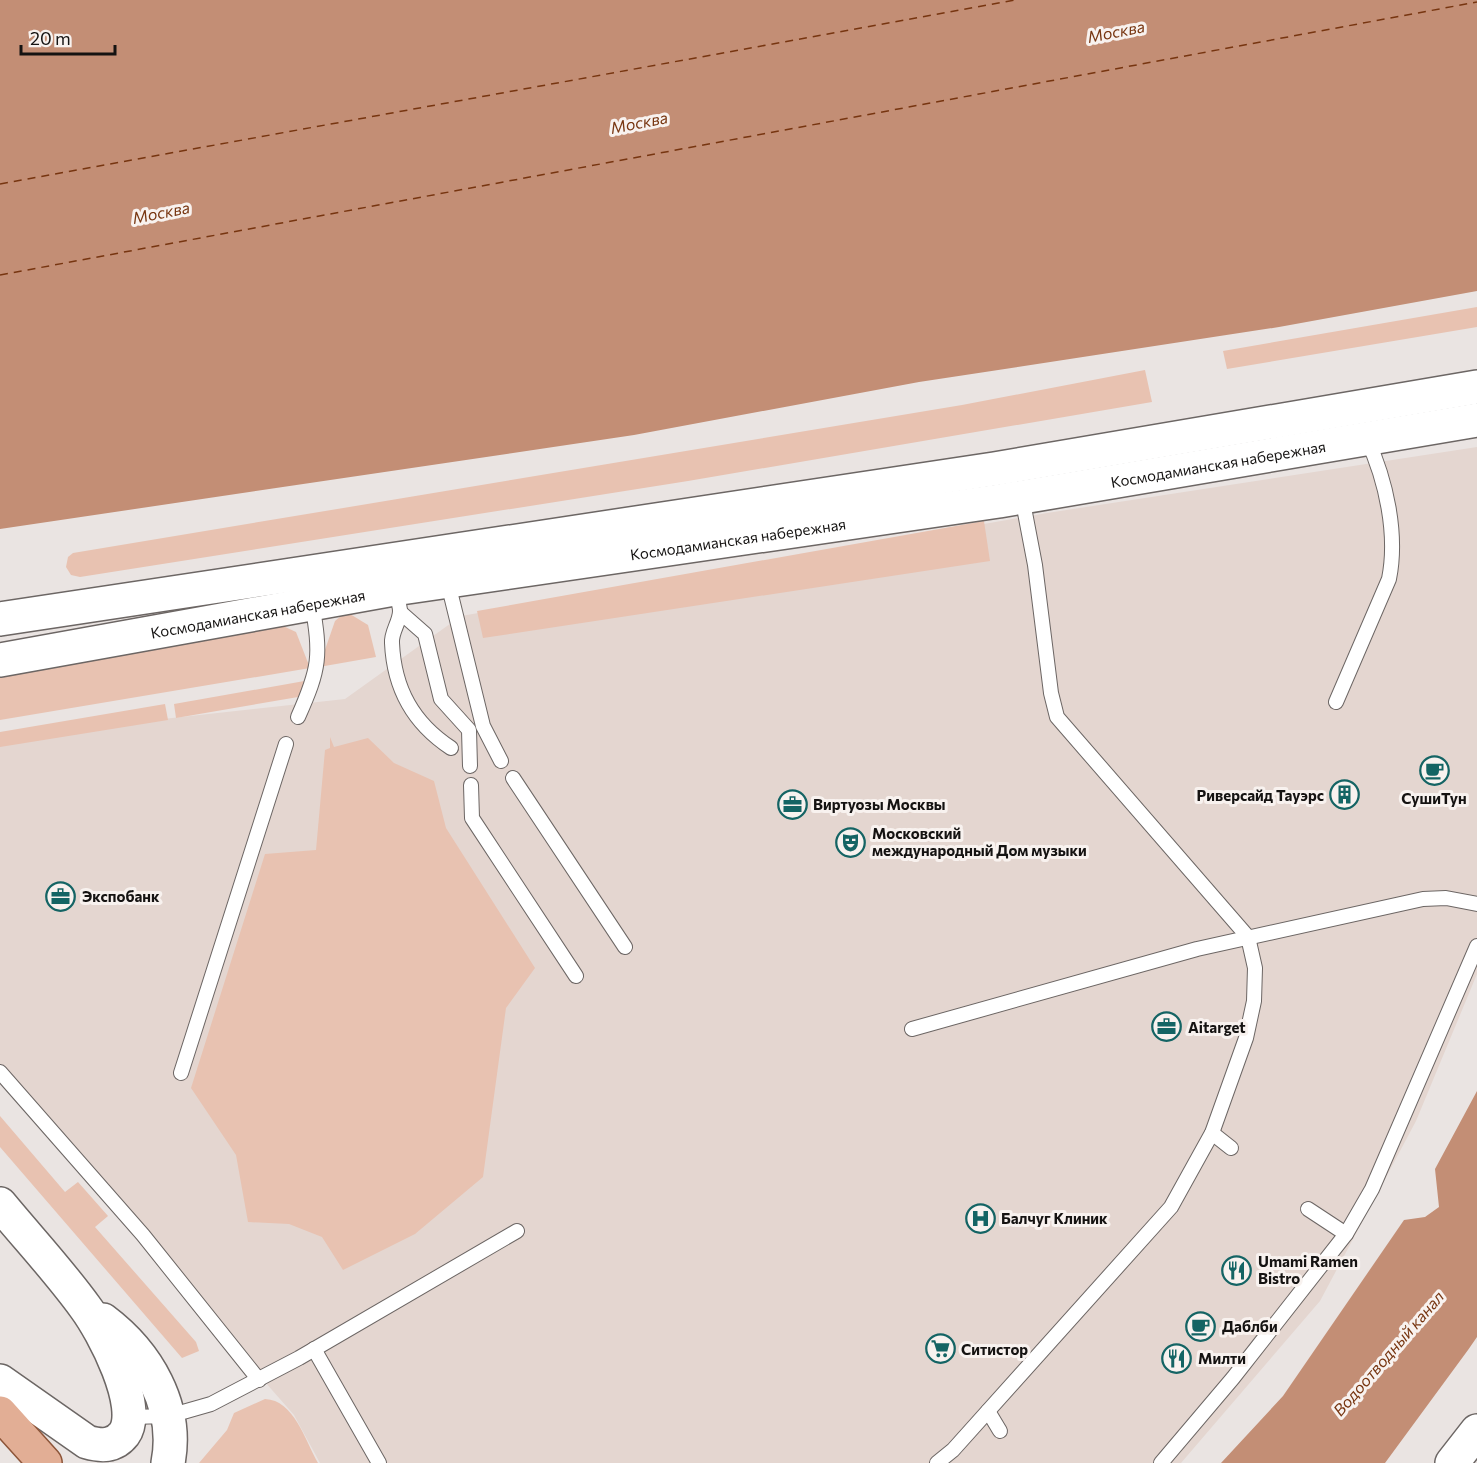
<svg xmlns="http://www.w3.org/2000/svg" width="1477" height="1463" viewBox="0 0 1477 1463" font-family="Commissioner,sans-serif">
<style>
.built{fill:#e4d6d0}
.green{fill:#e8c2b1}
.water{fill:#c38e75}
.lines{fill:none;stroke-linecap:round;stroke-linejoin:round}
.ferry{stroke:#773510;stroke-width:1.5;stroke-dasharray:8 6;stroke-linecap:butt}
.service-casing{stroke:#6c6664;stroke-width:16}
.tertiary-casing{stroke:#6c6664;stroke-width:36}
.secondary-casing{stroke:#6c6664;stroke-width:36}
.primary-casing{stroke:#8d5539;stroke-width:36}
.service{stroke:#fff;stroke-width:14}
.tertiary{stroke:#fff;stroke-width:33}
.secondary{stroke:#fff;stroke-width:33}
.primary{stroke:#e2ae95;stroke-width:33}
.labels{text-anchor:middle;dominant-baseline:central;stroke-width:6;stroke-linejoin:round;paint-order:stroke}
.street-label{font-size:15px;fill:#151312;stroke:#f8f2ef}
.poi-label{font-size:15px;font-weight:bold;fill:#151312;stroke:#f8f2ef;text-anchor:start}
.water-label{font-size:16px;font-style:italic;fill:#773510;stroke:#f8f2ef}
</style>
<rect width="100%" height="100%" fill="#eae4e2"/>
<polygon class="built" points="1477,447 1477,974 1416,1121 1320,1301 1181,1463 320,1463 294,1415 0,1080 0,737 345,699 461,616 1047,513"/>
<g class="green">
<polygon points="1477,307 1477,327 1227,369 1223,351"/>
<polygon points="1145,370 1152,402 688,481 80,577 71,575 66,567 68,557 73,553 962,405"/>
<polygon points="984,521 990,561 483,638 477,611"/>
<polygon points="350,614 368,625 376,657 319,667 335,621 341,616"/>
<path d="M283,626L296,632L310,668L0,720V678C93,654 188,637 283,626Z"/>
<polygon points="310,680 304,696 176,718 174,704"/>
<polygon points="165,704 168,720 0,747 0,732"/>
<polygon points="330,737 334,747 368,738 394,763 434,781 446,828 535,968 506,1008 483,1177 415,1234 343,1270 322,1237 289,1224 248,1222 236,1155 191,1088 265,854 316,850 325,750 330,748"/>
<polygon points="0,1116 65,1192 78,1182 108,1216 95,1227 196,1342 199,1351 182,1358 0,1147"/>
<path d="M265,1399C294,1400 305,1440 318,1463H199L227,1430L234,1413Z"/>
</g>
<g class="water">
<polygon points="0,0 1477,0 1477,291 1279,327 919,382 634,435 0,529"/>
<polygon points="1477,1091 1477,1337 1468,1350 1385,1463 1221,1463 1283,1396 1404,1220 1425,1217 1439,1207 1435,1169"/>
</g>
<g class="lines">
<g class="ferry">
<polyline points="0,184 1015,0"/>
<polyline points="0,275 1477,2"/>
</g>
<defs>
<g id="service">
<polyline points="448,583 483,726 501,761"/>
<path d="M394,589C396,596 400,604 400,611C400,622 391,632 392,643C394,689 413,723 451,748"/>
<polyline points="400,612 425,634 441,699 469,730 470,766"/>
<path d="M1336,702L1389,579C1398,534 1386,480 1367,439"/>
<path d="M298,717C320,668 321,656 312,603"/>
<polyline points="513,778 625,947"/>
<polyline points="471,785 472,818 576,976"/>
<polyline points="912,1029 1197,949 1423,899 1446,898 1477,904"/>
<polyline points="0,1072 143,1235 259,1380"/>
<polyline points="181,1073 286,744"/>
<polyline points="1212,1133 1231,1148"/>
<polyline points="1308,1209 1346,1234"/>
<polyline points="314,1349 379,1463"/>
<polyline points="988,1411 1000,1431"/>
<polyline points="130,1417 169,1416 211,1404 299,1358 517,1231"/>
<polyline points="937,1463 953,1450 1171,1207 1212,1133 1246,1038 1254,1001 1255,968 1248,937 1057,717 1051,693 1035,565 1022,497"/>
<polyline points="1161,1463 1233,1378 1346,1234 1372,1189 1477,946"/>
</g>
<polyline id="tertiary" points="1452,1463 1477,1431"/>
<g id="secondary">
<polyline points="0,619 994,469 1477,387"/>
<path id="s1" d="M0,660L394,589L999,501L1477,420"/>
<path d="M0,1204C28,1238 59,1271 85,1307C103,1331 143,1407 124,1434C114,1447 101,1446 87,1442L0,1381"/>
<path d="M103,1320C147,1353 179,1406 168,1463"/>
</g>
<polyline id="primary" points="0,1413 45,1463"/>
</defs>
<use href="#service" class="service-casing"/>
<use href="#tertiary" class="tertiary-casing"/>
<use href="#secondary" class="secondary-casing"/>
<use href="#primary" class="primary-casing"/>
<use href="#service" class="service"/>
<use href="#tertiary" class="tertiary"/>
<use href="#secondary" class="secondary"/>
<use href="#primary" class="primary"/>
</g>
<defs>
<symbol id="cafe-ring" viewBox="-11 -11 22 22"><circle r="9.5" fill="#f8f2ef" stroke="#146464" stroke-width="1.5"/><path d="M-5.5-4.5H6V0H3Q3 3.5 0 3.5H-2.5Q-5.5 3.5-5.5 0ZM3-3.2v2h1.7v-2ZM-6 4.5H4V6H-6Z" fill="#146464"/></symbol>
<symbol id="building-ring" viewBox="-11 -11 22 22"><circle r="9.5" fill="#f8f2ef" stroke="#146464" stroke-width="1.5"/><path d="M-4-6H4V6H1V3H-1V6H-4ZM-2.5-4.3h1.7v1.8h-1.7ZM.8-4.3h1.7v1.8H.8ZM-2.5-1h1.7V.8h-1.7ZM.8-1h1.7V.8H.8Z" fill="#146464"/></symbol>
<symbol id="office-ring" viewBox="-11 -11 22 22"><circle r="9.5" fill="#f8f2ef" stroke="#146464" stroke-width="1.5"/><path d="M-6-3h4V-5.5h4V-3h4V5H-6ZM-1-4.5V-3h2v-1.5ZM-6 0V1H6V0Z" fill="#146464"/></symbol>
<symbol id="theatre-ring" viewBox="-11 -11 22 22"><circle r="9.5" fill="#f8f2ef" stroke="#146464" stroke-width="1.5"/><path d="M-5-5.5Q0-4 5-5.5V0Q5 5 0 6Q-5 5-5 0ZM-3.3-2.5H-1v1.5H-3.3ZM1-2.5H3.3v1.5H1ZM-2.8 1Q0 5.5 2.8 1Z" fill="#146464"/></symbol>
<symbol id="hospital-ring" viewBox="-11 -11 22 22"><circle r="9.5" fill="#f8f2ef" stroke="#146464" stroke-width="1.5"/><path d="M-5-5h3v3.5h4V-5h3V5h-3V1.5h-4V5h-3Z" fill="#146464"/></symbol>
<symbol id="restaurant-ring" viewBox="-11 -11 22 22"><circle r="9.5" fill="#f8f2ef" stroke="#146464" stroke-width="1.5"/><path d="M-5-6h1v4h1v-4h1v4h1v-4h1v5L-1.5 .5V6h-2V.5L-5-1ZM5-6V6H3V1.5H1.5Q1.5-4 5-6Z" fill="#146464"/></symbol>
<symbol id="supermarket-ring" viewBox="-11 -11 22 22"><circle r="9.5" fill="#f8f2ef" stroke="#146464" stroke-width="1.5"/><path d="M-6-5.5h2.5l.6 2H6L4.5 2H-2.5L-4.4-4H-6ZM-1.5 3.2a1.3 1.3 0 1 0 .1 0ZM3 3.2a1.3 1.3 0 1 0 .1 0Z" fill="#146464"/></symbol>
</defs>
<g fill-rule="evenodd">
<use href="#cafe-ring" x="1418" y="754" width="33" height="33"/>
<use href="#building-ring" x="1328" y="778" width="33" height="33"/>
<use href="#office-ring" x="776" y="788" width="33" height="33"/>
<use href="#theatre-ring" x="834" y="826" width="33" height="33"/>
<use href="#office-ring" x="44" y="880" width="33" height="33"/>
<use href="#office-ring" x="1150" y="1010" width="33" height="33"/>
<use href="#hospital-ring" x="964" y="1202" width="33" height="33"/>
<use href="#restaurant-ring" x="1220" y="1254" width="33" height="33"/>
<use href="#cafe-ring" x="1184" y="1310" width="33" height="33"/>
<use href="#supermarket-ring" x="924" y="1332" width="33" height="33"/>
<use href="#restaurant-ring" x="1160" y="1342" width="33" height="33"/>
</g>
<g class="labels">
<g class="street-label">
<text stroke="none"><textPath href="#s1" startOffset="1234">Космодамианская набережная</textPath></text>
<text stroke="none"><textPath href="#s1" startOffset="748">Космодамианская набережная</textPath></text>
<text stroke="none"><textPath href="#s1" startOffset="262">Космодамианская набережная</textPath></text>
</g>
<g class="poi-label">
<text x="1324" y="795" text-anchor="end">Риверсайд Тауэрс</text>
<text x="1434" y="798" text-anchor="middle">СушиТун</text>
<text x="813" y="804">Виртуозы Москвы</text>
<text x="872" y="833">Московский<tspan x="872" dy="17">международный Дом музыки</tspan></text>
<text x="82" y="896">Экспобанк</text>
<text x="1188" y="1027">Aitarget</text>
<text x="1001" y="1218">Балчуг Клиник</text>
<text x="1258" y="1261">Umami Ramen<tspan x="1258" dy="17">Bistro</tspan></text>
<text x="1222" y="1326">Даблби</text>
<text x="961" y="1349">Ситистор</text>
<text x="1198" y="1358">Милти</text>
</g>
<g class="water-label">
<text transform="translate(1116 31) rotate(-11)">Москва</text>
<text transform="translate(639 122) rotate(-11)">Москва</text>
<text transform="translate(161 212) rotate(-11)">Москва</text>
<text transform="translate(1388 1353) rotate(-49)">Водоотводный канал</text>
</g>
</g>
<path d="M21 45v9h94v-9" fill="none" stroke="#151312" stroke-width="3"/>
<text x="30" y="45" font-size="18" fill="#151312" stroke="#f8f2ef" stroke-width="4.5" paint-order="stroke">20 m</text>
</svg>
